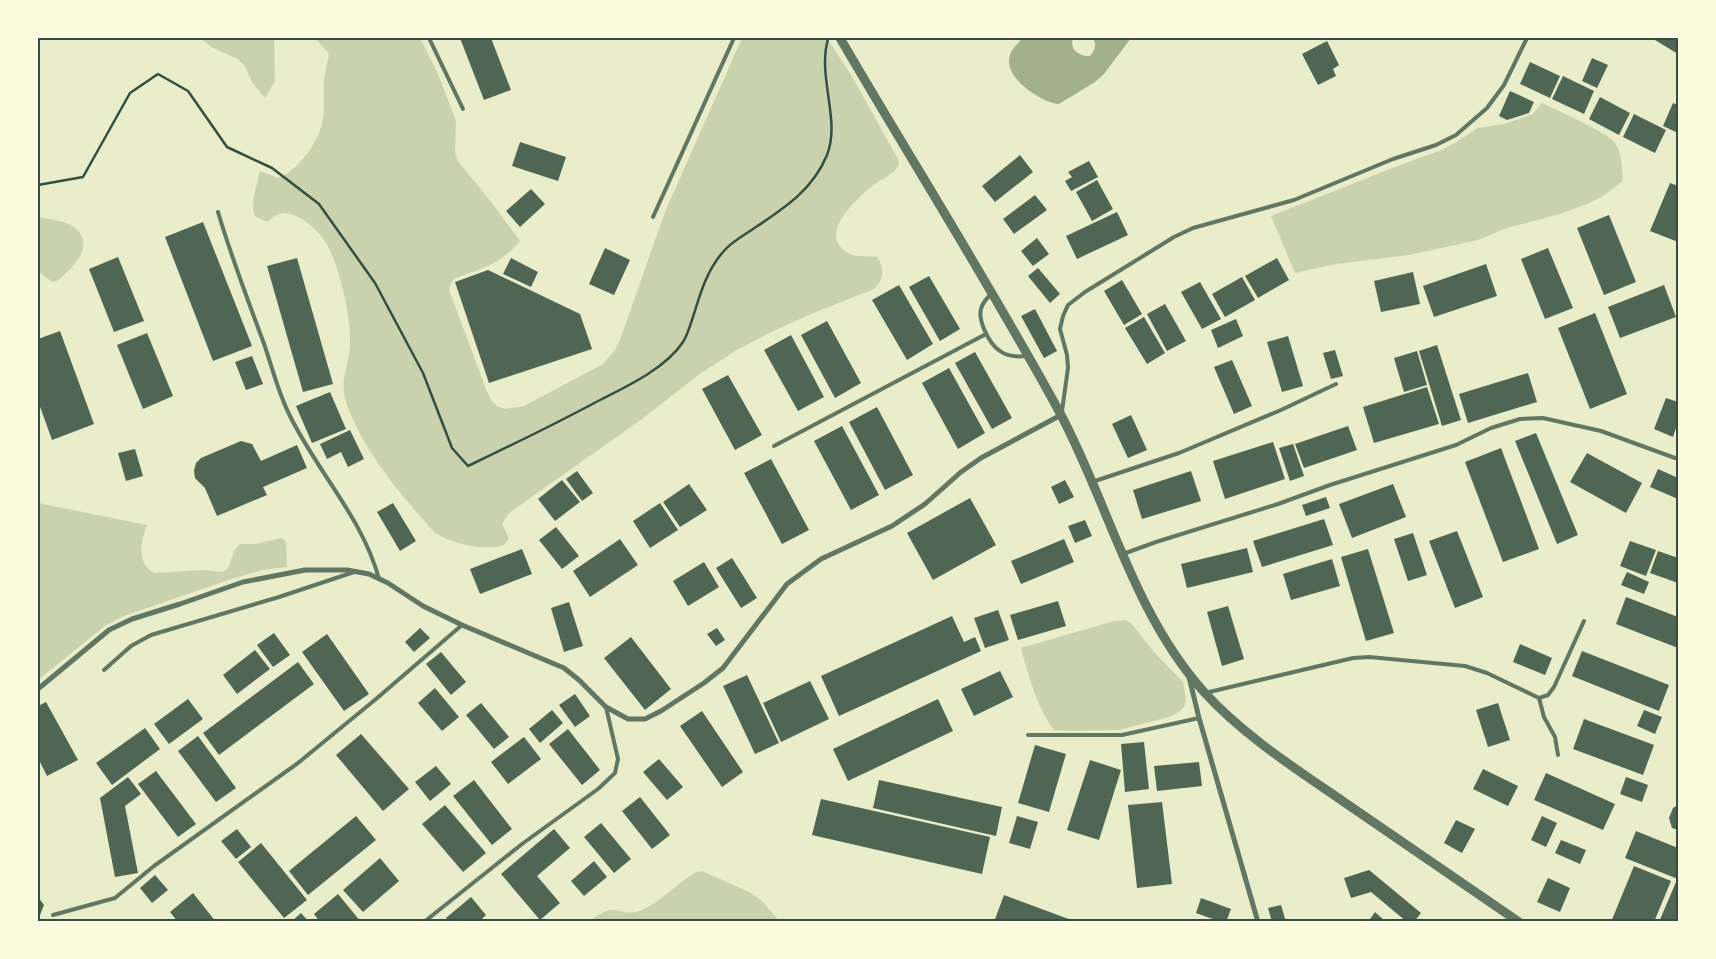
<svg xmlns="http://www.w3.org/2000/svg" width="1716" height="959" viewBox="0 0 1716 959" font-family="'Noto Serif',serif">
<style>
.green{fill:#cad2ad}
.water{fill:#a3b18a}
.building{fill:#4f6655}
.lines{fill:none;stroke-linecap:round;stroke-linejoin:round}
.path{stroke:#344e41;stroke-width:2.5}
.service{stroke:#617663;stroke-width:4}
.minor{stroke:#617663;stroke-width:5}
.tertiary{stroke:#617663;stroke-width:9}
.neatline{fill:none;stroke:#344e41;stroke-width:2}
</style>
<rect width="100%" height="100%" fill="#e9edc9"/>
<g class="green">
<polygon points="200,38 274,38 275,81 265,98 252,82 245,66 238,59 213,48"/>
<path d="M315,38H420L438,74L456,121L455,152L458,161L495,207L520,241C499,265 485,267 456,278L452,281L449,290L486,389L491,400L497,406L505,409L524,406L603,364L615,350L621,337L665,212L742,38H827L853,78L899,161C899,164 898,166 897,168C891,176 880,180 872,186C856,200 816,235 848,253C856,258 868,255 877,257C885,269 884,279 874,289L811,314L769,333L737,350L701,373L642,419L509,513L502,524L509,538L504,545C482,551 454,544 435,533C401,495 367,456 348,408C337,378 350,369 350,342C351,316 339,264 326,243C320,233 311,225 302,219C288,212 279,210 268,222C265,220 259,219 256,217C248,209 258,182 260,171L278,178C299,170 319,142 323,119C325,106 323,93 324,80C325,71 328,63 329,54Z"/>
<path d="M1542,103C1556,110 1607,132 1615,143C1622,153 1622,169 1623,181L1603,196L1587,204L1560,214L1507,228L1478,240L1409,255L1336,264L1295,273L1271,216L1395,167L1439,151L1455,143L1478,128L1504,124L1533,114Z"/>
<path d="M38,217C49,220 66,220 75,228C92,242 80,260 67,272C62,277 59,281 52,282L38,271Z"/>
<path d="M38,503L147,525C141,540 136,563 154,573L203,570L223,572L228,568L235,550L240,544H255L281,538L286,542L287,567L262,570L231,579L124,616L106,625L38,680Z"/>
<path d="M1125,620L1131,623L1154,652L1183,682L1186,700L1184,707L1179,712L1169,717L1119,730L1070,731L1054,730C1037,708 1028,674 1021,648L1114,621Z"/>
<path d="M702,871L749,892L761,900L779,921H591C617,898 620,920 642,910C659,903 678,883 694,873Z"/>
</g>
<path class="water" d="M1023,38H1073C1069,49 1079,57 1090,56C1095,50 1097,45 1093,38H1131L1104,74L1095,82L1059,104C1042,103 1008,80 1009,61C1009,51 1017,44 1023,38Z"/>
<g class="building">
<polygon points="460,38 491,38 511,90 484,100"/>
<polygon points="1656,38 1678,38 1678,54 1655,40"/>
<polygon points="1327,41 1339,65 1333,69 1336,76 1318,85 1302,54"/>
<polygon points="1592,58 1608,65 1597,88 1582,81"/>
<polygon points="1530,62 1560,76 1550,98 1520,84"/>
<polygon points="1563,76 1594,91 1584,114 1552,99"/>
<polygon points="1510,91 1534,102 1529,113 1507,120 1499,116"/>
<polygon points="1600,97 1630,113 1619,135 1589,119"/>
<polygon points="1673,103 1678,105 1678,133 1663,126"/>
<polygon points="1634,114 1666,130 1655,153 1623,137"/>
<polygon points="520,142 566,157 558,181 512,166"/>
<polygon points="1020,155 1033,172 995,202 982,186"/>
<polygon points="1089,161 1098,177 1071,191 1065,181 1072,177 1068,172"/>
<polygon points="1097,180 1113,209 1092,221 1076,192"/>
<polygon points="1670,183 1678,186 1678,242 1650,231"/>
<polygon points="531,189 545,204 520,227 506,211"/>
<polygon points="1035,195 1047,210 1014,234 1003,219"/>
<polygon points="1117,212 1128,235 1077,259 1066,236"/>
<polygon points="1609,215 1636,282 1604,295 1577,228"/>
<polygon points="203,222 252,346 213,361 165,237"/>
<polygon points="1037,238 1049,254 1033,266 1021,251"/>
<polygon points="605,248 630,260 614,295 589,284"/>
<polygon points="1548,248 1573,308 1545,319 1521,259"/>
<polygon points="118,257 144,321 114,332 89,269"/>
<polygon points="297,258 333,384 303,392 267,266"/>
<polygon points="511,258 538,272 531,287 503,274"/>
<polygon points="1277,258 1289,280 1258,298 1245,276"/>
<polygon points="1486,264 1497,296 1434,317 1423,286"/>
<polygon points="1038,268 1060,294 1050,303 1028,276"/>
<polygon points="488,270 580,314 592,349 489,383 455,282"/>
<polygon points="1413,272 1420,304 1381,312 1374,281"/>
<polygon points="929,276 960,329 940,341 909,287"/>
<polygon points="1242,277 1255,300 1225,317 1212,294"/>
<polygon points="1122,280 1142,314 1124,325 1104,291"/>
<polygon points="1200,282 1221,319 1202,329 1181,292"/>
<polygon points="899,285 933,344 907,360 872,300"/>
<polygon points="1664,285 1676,317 1620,338 1608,307"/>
<polygon points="1165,304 1186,341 1167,351 1147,314"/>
<polygon points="1035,309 1057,351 1044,358 1021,316"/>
<polygon points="1595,313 1627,394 1590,409 1558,328"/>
<polygon points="1144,317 1165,353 1147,364 1125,328"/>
<polygon points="1236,319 1243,336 1218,348 1211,330"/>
<polygon points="827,321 861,383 835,398 801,335"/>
<polygon points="60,331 94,424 52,440 38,401 38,339"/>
<polygon points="147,333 173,396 143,409 117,345"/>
<polygon points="791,335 824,397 798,411 764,350"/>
<polygon points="1288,336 1303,386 1282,392 1267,342"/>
<polygon points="1437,345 1461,420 1442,426 1419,351"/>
<polygon points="1335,350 1343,376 1331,379 1323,353"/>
<polygon points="1417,351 1427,385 1404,392 1394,358"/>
<polygon points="975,352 1012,418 992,429 955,363"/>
<polygon points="252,356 263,384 246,390 235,362"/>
<polygon points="1232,360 1252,406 1234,414 1214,367"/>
<polygon points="949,368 985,433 958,449 922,383"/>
<polygon points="1528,373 1537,402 1468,423 1459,394"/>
<polygon points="728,375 762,435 735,450 702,389"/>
<polygon points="1427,387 1439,424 1374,443 1363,407"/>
<polygon points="330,392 346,429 312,443 296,406"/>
<polygon points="1666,398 1678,402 1678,422 1673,437 1654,429"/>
<polygon points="877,407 913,475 885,490 849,422"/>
<polygon points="1131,415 1147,450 1128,458 1112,424"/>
<polygon points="842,426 879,495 851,510 814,441"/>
<polygon points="1348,426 1357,450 1304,468 1295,444"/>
<polygon points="350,430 364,459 348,467 341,452 327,459 320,444"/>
<polygon points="1536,433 1578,535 1557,544 1515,441"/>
<polygon points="241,441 252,444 261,461 297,445 307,468 263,487 267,495 217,516 205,488 195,478 194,470 196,463 201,458"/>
<polygon points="1273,442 1285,479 1225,499 1213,461"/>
<polygon points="1293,444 1304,476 1290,481 1279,448"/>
<polygon points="1501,448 1539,549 1503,562 1465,462"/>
<polygon points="135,449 143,476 126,481 118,453"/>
<polygon points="1587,453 1642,483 1626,513 1570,482"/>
<polygon points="771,459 809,530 782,544 744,473"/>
<polygon points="1658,469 1678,478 1678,499 1650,487"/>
<polygon points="577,471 593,493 582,501 566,479"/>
<polygon points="1191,471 1201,501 1142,519 1133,490"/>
<polygon points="562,480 580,502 555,521 538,499"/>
<polygon points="1065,480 1074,497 1059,504 1051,487"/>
<polygon points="689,484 707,510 680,527 663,502"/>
<polygon points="1393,484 1406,517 1352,538 1339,504"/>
<polygon points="1326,497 1330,508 1306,516 1302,505"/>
<polygon points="970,498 996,545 933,580 907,533"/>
<polygon points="393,503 416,541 400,551 377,512"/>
<polygon points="660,503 678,530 650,548 633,521"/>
<polygon points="1324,519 1333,545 1262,567 1253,541"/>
<polygon points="1085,520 1092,536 1075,543 1068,526"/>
<polygon points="556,527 579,556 562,569 539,540"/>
<polygon points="1457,531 1483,597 1455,608 1429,541"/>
<polygon points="1413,533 1427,575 1408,581 1394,539"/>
<polygon points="620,539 638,565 590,597 573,571"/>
<polygon points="1064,539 1074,562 1021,584 1011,561"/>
<polygon points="1630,541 1656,550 1646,576 1620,566"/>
<polygon points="1247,548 1253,572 1187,588 1181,564"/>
<polygon points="522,549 532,574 480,594 470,569"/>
<polygon points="1368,549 1394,633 1366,641 1341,557"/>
<polygon points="1658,551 1678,558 1678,583 1650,573"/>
<polygon points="732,558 757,598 741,608 716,568"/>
<polygon points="1332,559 1340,586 1291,600 1283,574"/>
<polygon points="704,562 719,587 688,606 673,581"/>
<polygon points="1627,572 1649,582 1644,594 1621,585"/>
<polygon points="1626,597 1678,617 1678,648 1616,624"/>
<polygon points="1058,601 1066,626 1018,640 1010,615"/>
<polygon points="569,602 583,646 564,652 551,608"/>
<polygon points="1228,606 1244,659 1222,666 1207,612"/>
<polygon points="998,610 1009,640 985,648 974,618"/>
<polygon points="952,616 964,642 975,637 981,651 839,716 821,676"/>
<polygon points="420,628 430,638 414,652 405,642"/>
<polygon points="717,628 725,640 716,646 707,634"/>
<polygon points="274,633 290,655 273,667 257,645"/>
<polygon points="327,634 369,694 344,711 302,652"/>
<polygon points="631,637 671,689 645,710 604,658"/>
<polygon points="1520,644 1552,658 1545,675 1513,662"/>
<polygon points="255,650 270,669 237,694 223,675"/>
<polygon points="1582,651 1669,685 1659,711 1572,676"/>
<polygon points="441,652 466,682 451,695 426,664"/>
<polygon points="298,662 314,684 219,755 203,733"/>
<polygon points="1000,671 1013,697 974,716 961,689"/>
<polygon points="747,675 779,743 755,754 723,686"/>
<polygon points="810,681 829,719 781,742 763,703"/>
<polygon points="435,688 459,717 442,731 418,703"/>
<polygon points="575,694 590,716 575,727 559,705"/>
<polygon points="188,699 203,719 169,744 154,724"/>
<polygon points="938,699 953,731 848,781 833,749"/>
<polygon points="46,702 78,760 47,776 38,758 38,706"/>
<polygon points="481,703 509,737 494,749 466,715"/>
<polygon points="1498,703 1510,740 1488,747 1476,710"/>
<polygon points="552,710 563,723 540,743 529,729"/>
<polygon points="1644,710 1662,717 1655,734 1637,726"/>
<polygon points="702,711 743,772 722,787 680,726"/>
<polygon points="1584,719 1654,745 1643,775 1573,749"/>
<polygon points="145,728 160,749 112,785 96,763"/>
<polygon points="568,729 600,770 582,785 549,744"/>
<polygon points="361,734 409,789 383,811 336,755"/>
<polygon points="198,736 236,788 216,802 178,751"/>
<polygon points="524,737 541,759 508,784 491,762"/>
<polygon points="1144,742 1149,789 1125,792 1121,744"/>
<polygon points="1035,745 1066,754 1049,812 1018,803"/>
<polygon points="659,759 683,787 667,800 643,772"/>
<polygon points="1090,760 1121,770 1099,840 1067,830"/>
<polygon points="1199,762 1202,786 1157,791 1154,766"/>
<polygon points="436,766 451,784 430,801 415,782"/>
<polygon points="1483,769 1518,786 1508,806 1473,789"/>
<polygon points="156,771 196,824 178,837 138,784"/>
<polygon points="1546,773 1615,804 1603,830 1534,800"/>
<polygon points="128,777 141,794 125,806 138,873 115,877 100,798"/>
<polygon points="1626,777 1648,785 1642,802 1620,794"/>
<polygon points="474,780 512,829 492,845 453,796"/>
<polygon points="879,780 1002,807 996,836 873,808"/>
<polygon points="640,797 670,835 652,849 622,811"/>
<polygon points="821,799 990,837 982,874 812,835"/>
<polygon points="1162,802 1172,884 1137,888 1128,805"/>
<polygon points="445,805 486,853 463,872 422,824"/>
<polygon points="1678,805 1678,830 1672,828 1669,818 1673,808"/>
<polygon points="356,816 376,840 308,895 289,871"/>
<polygon points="1017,816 1038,822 1030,849 1009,843"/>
<polygon points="1542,816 1557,823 1546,847 1531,840"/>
<polygon points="1456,820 1475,829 1462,853 1444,843"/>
<polygon points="601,823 631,859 614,873 584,837"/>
<polygon points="237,829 251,847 236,859 221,841"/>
<polygon points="554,829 570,848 537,876 560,903 540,920 501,874"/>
<polygon points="1636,831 1678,848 1678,879 1625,858"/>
<polygon points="1561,840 1586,850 1580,864 1555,853"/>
<polygon points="261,843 307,900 284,918 238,862"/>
<polygon points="380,858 399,881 363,912 343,890"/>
<polygon points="594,861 607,877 584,896 571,881"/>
<polygon points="1634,866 1671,881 1654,922 1611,922"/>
<polygon points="1369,870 1421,913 1414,922 1407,922 1371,892 1351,898 1344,878"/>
<polygon points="155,875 168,890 152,903 140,888"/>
<polygon points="1548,878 1570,888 1560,912 1537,902"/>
<polygon points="1676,882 1678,883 1678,922 1659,922"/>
<polygon points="193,893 216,922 178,922 170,912"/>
<polygon points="338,894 361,922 320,922 314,914"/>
<polygon points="1004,895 1074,921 1074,922 994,922"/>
<polygon points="38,897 44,905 38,920"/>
<polygon points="471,897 486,915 479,922 449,922 446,918"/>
<polygon points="1201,898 1231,909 1226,922 1221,922 1196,913"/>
<polygon points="1281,905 1286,922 1272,922 1268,908"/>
<polygon points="1375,912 1386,922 1368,922"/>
<polygon points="301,913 309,922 291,922"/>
</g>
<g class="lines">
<path class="path" d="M38,185L83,177L130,93L158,74L188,91L227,147L272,168L319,204L375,283L423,373L452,448L468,466C512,445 557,423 600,400C628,386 666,368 683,342C688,334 690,325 693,317C700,294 707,270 723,252C731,242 743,236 753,229C783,209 813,190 827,155C841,120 817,77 828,39"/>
<g class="service">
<polyline points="429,38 463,109"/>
<path d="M218,212C231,256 247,298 263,341C272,366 278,393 290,416C317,471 363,519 379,579"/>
<polyline points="653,217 734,38"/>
<path d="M992,293C988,297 984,301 982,306C976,318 989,344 1000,351C1008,357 1018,357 1027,356"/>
<polyline points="1062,411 1068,368 1067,355 1060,329 1063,316 1068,305 1085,292 1174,237 1193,228 1294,200 1393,159 1436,145 1456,135 1487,108 1504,85 1527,38"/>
<polyline points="774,446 986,334"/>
<polyline points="1092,482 1179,453 1281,410 1336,384"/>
<polyline points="1123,554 1156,542 1278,504 1330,485 1456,445 1491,428 1520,419 1543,418 1601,431 1675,458"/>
<polyline points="104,670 131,646 151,635 279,597 354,572"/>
<polyline points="1205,693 1353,658 1369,657 1465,666 1487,673 1539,698 1548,695 1554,687 1584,621"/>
<polyline points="1539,698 1544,717 1555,737 1558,755"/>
<polyline points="1028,735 1122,735 1199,718"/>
<polyline points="53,915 115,898 154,866 298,763 376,699 462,625"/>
<polyline points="424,922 522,844 598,789 615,773 618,759 606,707"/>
</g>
<g class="minor">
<polyline points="1189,677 1199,718 1258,922"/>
<polyline points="38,689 109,630 132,619 180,604 243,582 305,570 347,570 369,574 388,583 423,606 462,625 564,668 579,680 606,707 628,719 645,719 661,711 704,683 723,668 787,584 821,559 892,526 925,504 961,472 981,458 1061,415"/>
</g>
<path class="tertiary" d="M840,38C913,163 991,286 1060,413C1109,505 1133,613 1204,692C1243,735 1296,769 1344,802C1402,842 1460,881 1519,922"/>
</g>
<rect width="1716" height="959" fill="none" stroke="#fefae0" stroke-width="78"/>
<rect x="39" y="39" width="1638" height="881" class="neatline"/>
</svg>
